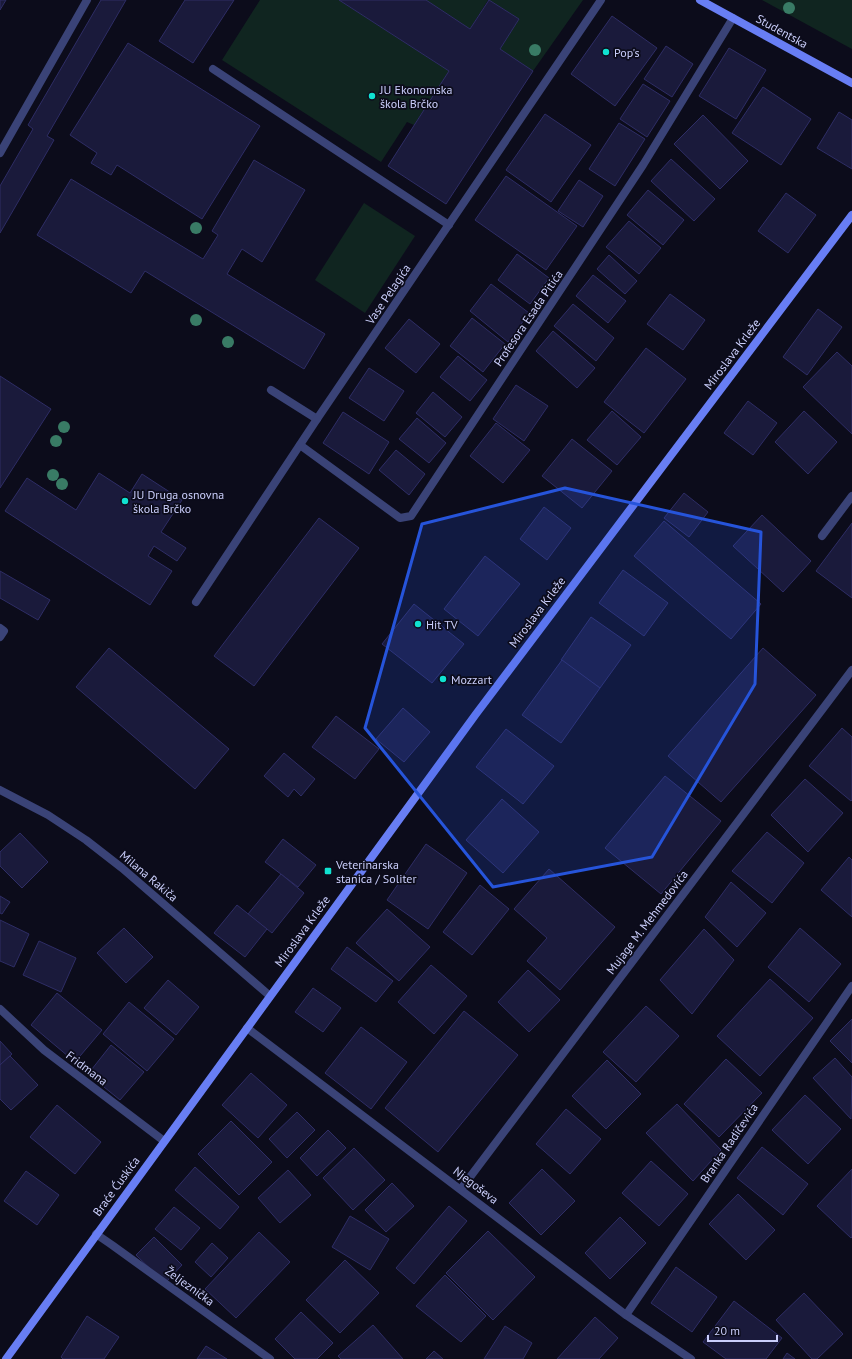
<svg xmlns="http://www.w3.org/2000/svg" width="852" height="1359" viewBox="0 0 852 1359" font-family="'PT Sans',sans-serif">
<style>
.green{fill:#102520}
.building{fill:#1a1a3b;stroke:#2e2d65}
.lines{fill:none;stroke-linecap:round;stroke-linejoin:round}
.lane{stroke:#3a4377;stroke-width:8}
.street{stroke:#3a4377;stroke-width:8}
.secondary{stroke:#687ef4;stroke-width:8}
.tree{fill:#397b65}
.marked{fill:#2654da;fill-opacity:0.2;stroke:#2654da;stroke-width:3;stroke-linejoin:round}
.poi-dot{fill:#10e2d1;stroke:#0c0c1b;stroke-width:1.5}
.labels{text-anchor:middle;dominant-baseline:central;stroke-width:3.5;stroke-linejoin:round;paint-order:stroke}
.street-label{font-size:12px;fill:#cacefb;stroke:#0c0c1b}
.poi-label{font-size:12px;fill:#cacefb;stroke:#0c0c1b;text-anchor:start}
</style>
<rect width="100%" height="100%" fill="#0c0c1b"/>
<g class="green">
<polygon points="260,0 339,0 449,71 414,125 407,122 381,162 222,60"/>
<polygon points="426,0 488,0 470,29"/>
<polygon points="489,0 583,0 533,71 500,49 519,19"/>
<polygon points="762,0 852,0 852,49"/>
<polygon points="364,203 415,236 365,313 315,280"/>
</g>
<g class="building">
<polygon points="0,0 6,0 0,10"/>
<polygon points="101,0 126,0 47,136 54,140 0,233 0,186 33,129 28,125"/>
<polygon points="185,0 234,0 193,63 159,41"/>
<polygon points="339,0 426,0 470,29 489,0 519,19 500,49 533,71 446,204 388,166 449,71"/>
<polygon points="612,16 657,48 615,106 571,74"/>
<polygon points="128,43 260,126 202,219 117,165 111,175 91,163 97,153 70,135"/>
<polygon points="666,46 693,64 672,97 644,79"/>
<polygon points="729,48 766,70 736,119 699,96"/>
<polygon points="643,84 670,101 647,137 620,119"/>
<polygon points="763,87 811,119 781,165 732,133"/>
<polygon points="839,112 852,120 852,169 817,148"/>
<polygon points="545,114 591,145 551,202 506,170"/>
<polygon points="703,115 748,161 720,189 674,144"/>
<polygon points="619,123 645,139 615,186 589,169"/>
<polygon points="671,159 715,199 694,221 651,181"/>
<polygon points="254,160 305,190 262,262 242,249 227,274 325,334 304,369 145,271 131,293 37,235 71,179 203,259 218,235 212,231"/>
<polygon points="506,176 577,226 546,270 475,220"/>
<polygon points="579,180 603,196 583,227 558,211"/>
<polygon points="648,190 684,220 663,245 627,215"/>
<polygon points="786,193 816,215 788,253 758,231"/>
<polygon points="629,221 661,248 639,274 606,247"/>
<polygon points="517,254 549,278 530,304 498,280"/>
<polygon points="609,255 637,281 625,294 597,269"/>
<polygon points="593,275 626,301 608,323 576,296"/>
<polygon points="491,284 529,313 508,342 470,311"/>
<polygon points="670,294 705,320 683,350 647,324"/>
<polygon points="573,304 614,338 596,361 554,326"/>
<polygon points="818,309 842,327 807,375 783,357"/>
<polygon points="472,318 505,344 483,372 450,346"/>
<polygon points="409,319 440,344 416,373 385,348"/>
<polygon points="553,331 595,368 577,388 536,351"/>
<polygon points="646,348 686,379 644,433 604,402"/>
<polygon points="837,352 852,366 852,434 803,387"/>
<polygon points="458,356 487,380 470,401 440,377"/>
<polygon points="369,368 404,391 384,421 349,398"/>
<polygon points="0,376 51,409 0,488"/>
<polygon points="516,385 548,406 524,441 493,419"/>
<polygon points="433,392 462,417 445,437 416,413"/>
<polygon points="748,401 777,423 753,455 724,433"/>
<polygon points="612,411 641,437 617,465 587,440"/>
<polygon points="804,411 837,442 808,474 775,442"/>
<polygon points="343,412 389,442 369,474 323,443"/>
<polygon points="417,418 446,443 429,463 399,439"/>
<polygon points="496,423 530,450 503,483 470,456"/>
<polygon points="572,439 612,471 582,508 542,476"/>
<polygon points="396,450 425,474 409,495 379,470"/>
<polygon points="99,473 130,493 142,474 182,500 161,532 186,548 177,561 154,546 148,556 172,571 150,605 5,511 27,478 76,510"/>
<polygon points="684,493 708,512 689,537 664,518"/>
<polygon points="544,507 571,528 547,560 520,539"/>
<polygon points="762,515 811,561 783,592 733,546"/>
<polygon points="319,518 359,548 254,686 214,656"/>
<polygon points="664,521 761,604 731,639 634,556"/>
<polygon points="852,523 852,598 816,571"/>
<polygon points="485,556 520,584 478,636 444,609"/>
<polygon points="623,570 668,603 644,636 599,603"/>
<polygon points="0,571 50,600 38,620 0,598"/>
<polygon points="414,604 464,644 432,683 382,644"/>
<polygon points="591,617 631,645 600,688 561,660"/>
<polygon points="109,648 229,749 195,789 76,687"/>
<polygon points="763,648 816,695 721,802 668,756"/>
<polygon points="562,660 600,688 561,743 522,715"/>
<polygon points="403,708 430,732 404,762 376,739"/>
<polygon points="336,716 379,749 355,779 312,747"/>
<polygon points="842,728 852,737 852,800 851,801 809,766"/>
<polygon points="506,729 554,766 523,804 476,767"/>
<polygon points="284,753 315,779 301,796 294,789 288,797 264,776"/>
<polygon points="665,776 721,821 661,894 605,848"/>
<polygon points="805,779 843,813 808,852 771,815"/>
<polygon points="502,799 539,832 503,873 466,840"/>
<polygon points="767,832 804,863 772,903 732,871"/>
<polygon points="20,833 48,862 22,888 0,866 0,852"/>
<polygon points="283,839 316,865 298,887 265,862"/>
<polygon points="426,844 467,873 428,929 387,900"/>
<polygon points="849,857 852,860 852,917 821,890"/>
<polygon points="549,869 615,927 560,990 527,961 547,938 514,909"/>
<polygon points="281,874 304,893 272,933 248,914"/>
<polygon points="731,882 766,913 737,947 705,917"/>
<polygon points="480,885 509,909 472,955 443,932"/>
<polygon points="0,896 10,902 2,914 0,913"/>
<polygon points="237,905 267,929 245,957 214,933"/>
<polygon points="387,909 430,947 399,981 356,943"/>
<polygon points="0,920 29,934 14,967 0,961"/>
<polygon points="124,928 153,957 126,983 97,953"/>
<polygon points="800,928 841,964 809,1002 768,967"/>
<polygon points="704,929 734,960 692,1014 660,980"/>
<polygon points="39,941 76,958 61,992 23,975"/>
<polygon points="347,947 393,981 376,1002 331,969"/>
<polygon points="431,965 467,996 434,1034 398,1002"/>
<polygon points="528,970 560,1000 529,1032 498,1002"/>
<polygon points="770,979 813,1018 760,1076 717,1036"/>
<polygon points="168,980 199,1007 176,1035 144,1008"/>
<polygon points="313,988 341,1008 323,1032 295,1012"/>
<polygon points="57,993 102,1030 75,1062 31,1025"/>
<polygon points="129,1002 174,1039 147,1071 103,1034"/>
<polygon points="646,1006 679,1036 636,1082 603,1052"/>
<polygon points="464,1011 518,1055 438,1152 385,1108"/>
<polygon points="852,1019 852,1063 830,1041"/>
<polygon points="361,1027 407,1062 371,1109 325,1073"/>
<polygon points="0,1041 12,1054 0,1065"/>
<polygon points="111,1045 144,1072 120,1100 88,1074"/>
<polygon points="10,1056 38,1085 11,1110 0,1099 0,1065"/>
<polygon points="835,1058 852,1077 851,1119 813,1078"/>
<polygon points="726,1059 762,1093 719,1137 684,1104"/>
<polygon points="607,1060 641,1094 606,1129 572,1096"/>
<polygon points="251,1073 287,1105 258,1138 222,1105"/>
<polygon points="805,1095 841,1129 808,1164 772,1130"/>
<polygon points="677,1104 721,1150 693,1181 646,1133"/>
<polygon points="57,1105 101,1142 75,1174 30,1137"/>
<polygon points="566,1109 601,1139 570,1174 536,1144"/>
<polygon points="297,1112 315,1130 287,1158 269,1139"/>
<polygon points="231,1121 272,1162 239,1195 198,1154"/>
<polygon points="328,1130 346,1148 317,1176 300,1158"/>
<polygon points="762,1147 808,1184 783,1215 737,1178"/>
<polygon points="354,1148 385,1180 353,1210 323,1178"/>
<polygon points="651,1161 688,1194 659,1226 622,1193"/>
<polygon points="195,1167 239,1207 220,1229 175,1190"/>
<polygon points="542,1169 575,1201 541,1235 509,1203"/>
<polygon points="852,1169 852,1237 851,1238 817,1206"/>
<polygon points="288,1170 311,1195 280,1223 258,1198"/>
<polygon points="26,1171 59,1195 37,1225 4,1201"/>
<polygon points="392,1183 414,1206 386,1232 365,1210"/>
<polygon points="738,1194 775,1230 746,1260 709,1224"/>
<polygon points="449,1206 467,1221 414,1284 396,1268"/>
<polygon points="174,1207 200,1228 181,1250 155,1229"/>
<polygon points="350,1216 389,1239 370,1270 332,1247"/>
<polygon points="620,1217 646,1243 610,1279 585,1253"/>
<polygon points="488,1231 535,1277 493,1320 446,1273"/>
<polygon points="259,1232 290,1262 236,1318 205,1289"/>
<polygon points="154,1237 182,1265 165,1283 136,1255"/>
<polygon points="212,1243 228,1258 211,1277 195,1262"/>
<polygon points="345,1260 379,1293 340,1333 306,1300"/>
<polygon points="676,1267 717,1297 692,1332 651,1303"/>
<polygon points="445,1275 486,1316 461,1342 416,1306"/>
<polygon points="804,1293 843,1334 817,1359 812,1359 776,1320"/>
<polygon points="734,1301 782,1338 766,1359 726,1359 703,1342"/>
<polygon points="301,1312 333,1343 317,1359 295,1359 275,1339"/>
<polygon points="87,1316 119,1337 104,1359 63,1359 61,1357"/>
<polygon points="595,1317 618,1338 599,1359 557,1359"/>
<polygon points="373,1325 403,1359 341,1359 338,1356"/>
<polygon points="505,1326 532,1343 523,1359 484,1359"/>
<polygon points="206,1346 227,1359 197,1359"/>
<polygon points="434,1351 443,1359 426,1359"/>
<polygon points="787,1353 795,1359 783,1359"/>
</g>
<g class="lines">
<g class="lane">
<polyline points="213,69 449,225"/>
<polyline points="271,390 317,419"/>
<polyline points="822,536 852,496"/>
</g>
<g class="street">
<polyline points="0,153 87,0"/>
<polyline points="300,445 400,518 411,516 643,165 733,18"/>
<polyline points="196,602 317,419 601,0"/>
<polyline points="0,628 4,631 0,637"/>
<polyline points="0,790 48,815 86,840 122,868 270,996"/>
<polyline points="0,1009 44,1050 164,1141"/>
<polyline points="247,1028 626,1315 691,1359"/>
<polyline points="461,1189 852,670"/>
<polyline points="96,1234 112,1245 270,1359"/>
<polyline points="626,1315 852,986"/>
</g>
<g class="secondary">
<polyline points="700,0 852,83"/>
<polyline points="6,1359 476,714 852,215"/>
</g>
</g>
<g class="tree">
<circle cx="789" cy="8" r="6"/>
<circle cx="535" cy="50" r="6"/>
<circle cx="196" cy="228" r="6"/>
<circle cx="196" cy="320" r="6"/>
<circle cx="228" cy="342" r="6"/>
<circle cx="64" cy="427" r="6"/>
<circle cx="56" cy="441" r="6"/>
<circle cx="53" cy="475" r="6"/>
<circle cx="62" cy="484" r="6"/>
</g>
<path class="marked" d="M565,488L761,532L755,684L652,857L493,887L365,728L422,524Z"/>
<g class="poi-dot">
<circle cx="606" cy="52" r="4"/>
<circle cx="372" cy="96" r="4"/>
<circle cx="125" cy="501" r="4"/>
<circle cx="418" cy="624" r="4"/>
<circle cx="443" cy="679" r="4"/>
<rect x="324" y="867" width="8" height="8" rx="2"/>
</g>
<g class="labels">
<g class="street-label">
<text transform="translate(782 31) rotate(29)">Studentska</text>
<text transform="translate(388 294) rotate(-56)">Vase Pelagića</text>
<text transform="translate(528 318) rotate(-56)">Profesora Esada Pitića</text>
<text transform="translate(732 354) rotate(-53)">Miroslava Krleže</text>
<text transform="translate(537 612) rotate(-53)">Miroslava Krleže</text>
<text transform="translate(149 876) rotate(40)">Milana Rakiča</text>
<text transform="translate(647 922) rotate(-53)">Mujage M. Mehmedovića</text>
<text transform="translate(302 931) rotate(-54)">Miroslava Krleže</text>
<text transform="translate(87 1068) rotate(37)">Fridmana</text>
<text transform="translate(729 1143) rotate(-56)">Branka Radičevića</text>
<text transform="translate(476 1185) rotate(37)">Njegoševa</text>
<text transform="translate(116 1186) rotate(-54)">Braće Ćuskića</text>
<text transform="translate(190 1286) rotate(36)">Željeznička</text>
</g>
<g class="poi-label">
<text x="614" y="52">Pop's</text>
<text x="380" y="89">JU Ekonomska<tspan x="380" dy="14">škola Brčko</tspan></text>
<text x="133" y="494">JU Druga osnovna<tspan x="133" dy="14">škola Brčko</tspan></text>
<text x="426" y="624">Hit TV</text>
<text x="451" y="679">Mozzart</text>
<text x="336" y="864">Veterinarska<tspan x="336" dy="14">stanica / Soliter</tspan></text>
</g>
</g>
<path d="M708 1335v6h69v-6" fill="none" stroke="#cacefb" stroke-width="2"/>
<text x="714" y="1335" font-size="12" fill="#cacefb" stroke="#0c0c1b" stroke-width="3" paint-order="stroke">20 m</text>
</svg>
